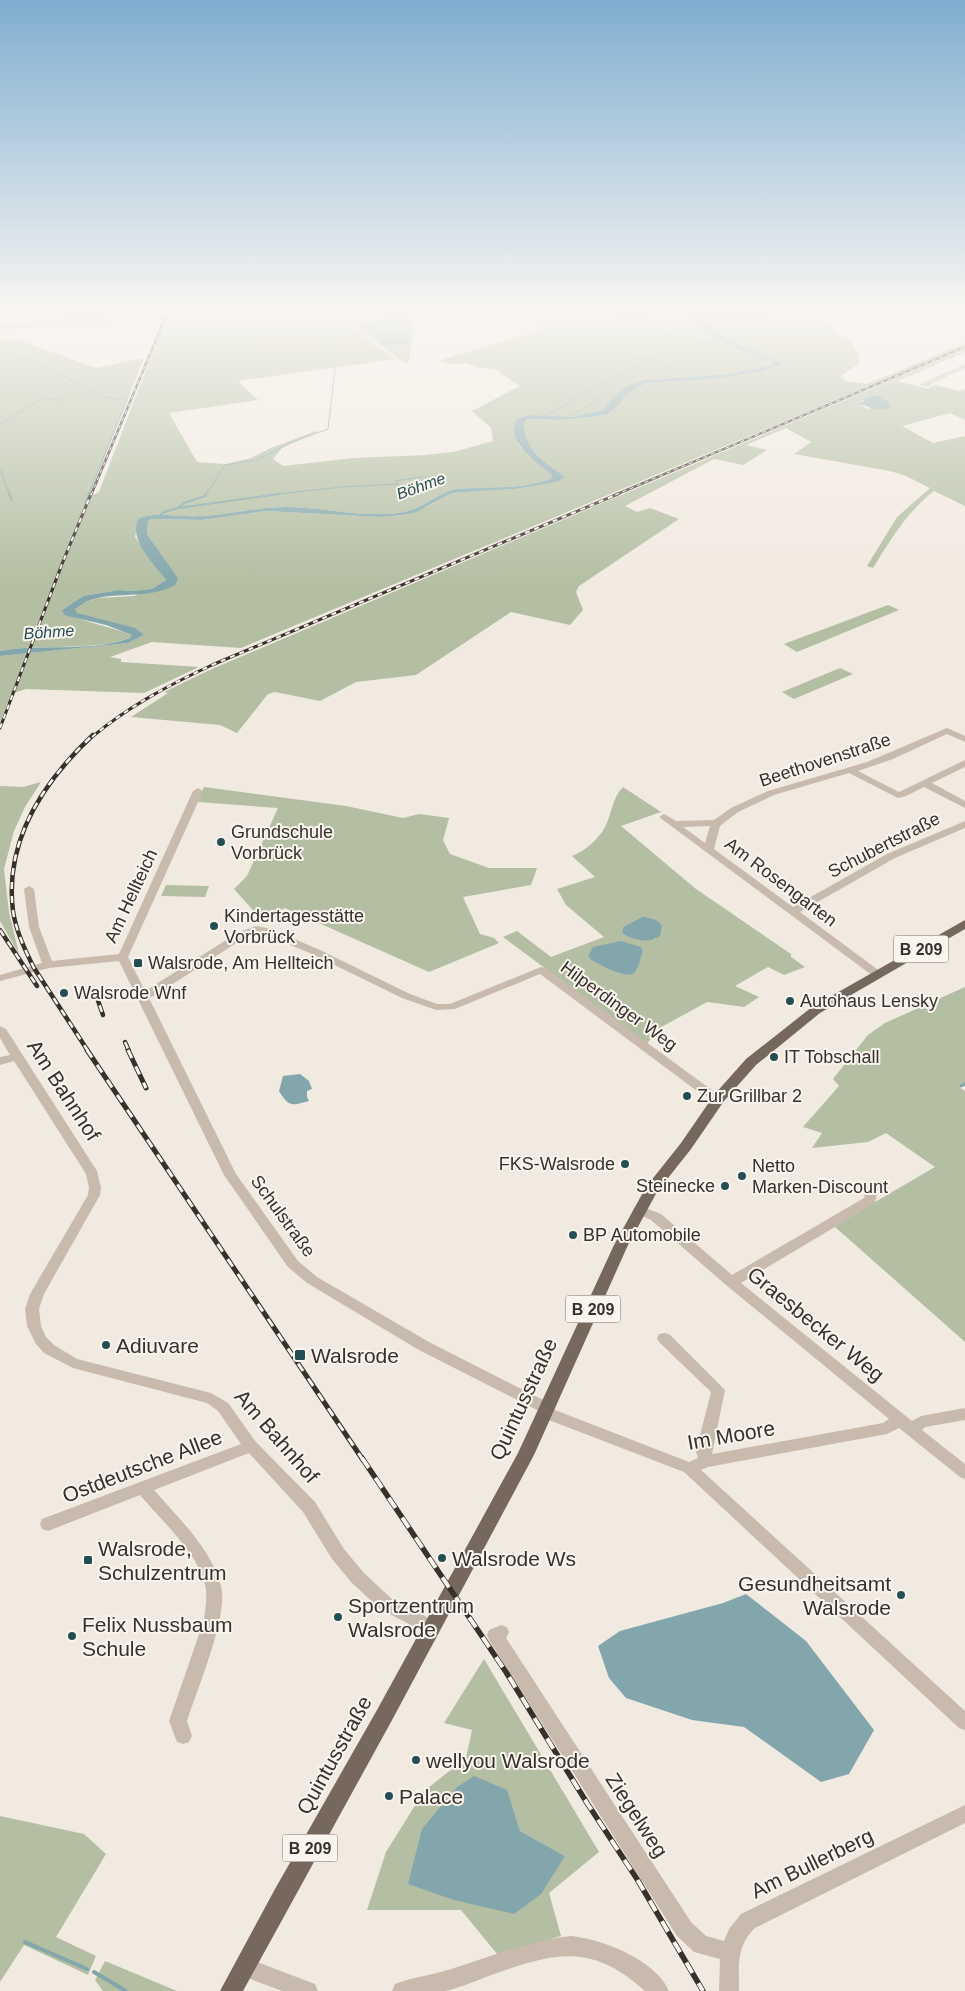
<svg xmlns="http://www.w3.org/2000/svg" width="965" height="1991" viewBox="0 0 965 1991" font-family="Helvetica,sans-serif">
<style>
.green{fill:#b3bea2;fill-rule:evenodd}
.water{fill:#82a6ab}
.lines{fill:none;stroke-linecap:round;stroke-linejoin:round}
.stream-far3{stroke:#82a6ab;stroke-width:1}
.stream-far2{stroke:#82a6ab;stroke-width:2}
.stream-far1{stroke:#82a6ab;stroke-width:3}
.stream{stroke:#82a6ab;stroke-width:4}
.minor{fill:#c8bbad;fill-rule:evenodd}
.major{fill:#77685e;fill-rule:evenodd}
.rail-far4-casing{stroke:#37302b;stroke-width:2.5}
.rail-far3-casing{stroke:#37302b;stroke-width:3}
.rail-far2-casing{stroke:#37302b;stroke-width:4.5}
.rail-far1-casing{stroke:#37302b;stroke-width:5}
.rail-casing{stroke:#37302b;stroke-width:5.5}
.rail-far4{stroke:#f9f4ed;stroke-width:1;stroke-dasharray:4;stroke-linecap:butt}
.rail-far3{stroke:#f9f4ed;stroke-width:2;stroke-dasharray:5;stroke-linecap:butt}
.rail-far2{stroke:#f9f4ed;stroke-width:2.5;stroke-dasharray:7;stroke-linecap:butt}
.rail-far1{stroke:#f9f4ed;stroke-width:3;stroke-dasharray:9;stroke-linecap:butt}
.rail{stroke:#f9f4ed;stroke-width:4;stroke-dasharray:12;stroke-linecap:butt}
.poi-dot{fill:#254e54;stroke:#f9f4ed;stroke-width:2}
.labels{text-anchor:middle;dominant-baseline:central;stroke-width:4;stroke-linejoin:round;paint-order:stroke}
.far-water-label{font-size:16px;font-style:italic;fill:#254e54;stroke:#f9f4ed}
.shield{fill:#f9f4ed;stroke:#716b65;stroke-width:1}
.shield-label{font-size:16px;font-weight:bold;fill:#37302b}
.street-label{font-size:18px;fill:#37302b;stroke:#f9f4ed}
.poi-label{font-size:18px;fill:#37302b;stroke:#f9f4ed;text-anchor:start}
.near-street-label{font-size:21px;fill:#37302b;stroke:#f9f4ed}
.near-poi-label{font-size:21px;fill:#37302b;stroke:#f9f4ed;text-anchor:start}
</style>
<rect width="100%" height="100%" fill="#f1eae1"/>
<g class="green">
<polygon points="53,309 82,309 104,319 102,309 127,309 131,312 118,312 119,319 32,324 33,314 51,313"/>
<polygon points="194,309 326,309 329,313 171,316 193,314 196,311"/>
<path d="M396,309H416L409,362L406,364L339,315ZM410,313L413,316L407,327L410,335L375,339L371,320Z"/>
<path d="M501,309H761L763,311L761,314L753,317L694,315L715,337L769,360L775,364L730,374L646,380L615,395L604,410L571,417L517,419L518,444L526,453L551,474L552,478C523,490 487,487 455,489C439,493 429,503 414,509C404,513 392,514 381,514C349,515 318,507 286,507C256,507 229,515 199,516C179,518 158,511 139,518L135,537L166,580L152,589L131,591L119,590L83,596L62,610C82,623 110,626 132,635L130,638C89,652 42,643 0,651V341L19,340L96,368L144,358L89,497L99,492L166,318L334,316L396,359L238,381L258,400L169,413L197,462L226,464L251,458L271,448L316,431L318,432L282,448L273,459L283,466L354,458L426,455L454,452L493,441L491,428L472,411L520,386L494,369L479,368L467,363L451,364L438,361L551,327L531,323L530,318Z"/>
<path d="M768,309H809L838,333L850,340L858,353L859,363L840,377L846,381L867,384L965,343V346L241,648L152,642L110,657L121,659V662L199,667L144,693L26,689L11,694L0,722V656L128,643L144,635L77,613L75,609L81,604L98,598L134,596L178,578L147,534L148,521L152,519L202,520L266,511L380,517L403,515L427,507L452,493L515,489L565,477C544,461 527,452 522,424L527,419L564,420L606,415L618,406L625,396L646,383L713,379L783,364L729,340L700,319V317H704L755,320L769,311Z"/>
<path d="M965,349V352L898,381L928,389L935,385L960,391L965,389V420L950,413L902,426L933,443L965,436V506L934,491C907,512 891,539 873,568L867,566L897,517L930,488L906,476L890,471L794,454L811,442L786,428L746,445L767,450L743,465L714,459L625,506L637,512L650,508L679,519L579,586L576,592L583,610L570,625L511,612L416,675L356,682L320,701L275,692L268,694L237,733L220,725L131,717L168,693L164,692L212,669ZM874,395L880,396L891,404L867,409L859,403Z"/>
<polygon points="888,605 899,610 797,652 784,644"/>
<polygon points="840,668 853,674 794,699 782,692"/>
<polygon points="41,782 25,807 14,831 4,869 9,912 19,954 0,921 0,786 23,787"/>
<polygon points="204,787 346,806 403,818 419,814 449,818 443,840 450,854 489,868 537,868 531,885 463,897 480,934 494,938 499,943 429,972 285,908 261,919 234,889 247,876 278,808 198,802"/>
<path d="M623,787L661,812L621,826L696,889L791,954V957L805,967L784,975L768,967L735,986L759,997L744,1007L707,1002L656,1030L647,1044L503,937L517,931L551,957L604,937L566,905L557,889L595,877L572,856C585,851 598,840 605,827C612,814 612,798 623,787ZM642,917L653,918L656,939L639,940L622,933L623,927ZM641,947L643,951L636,971L621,974L591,960L588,956Z"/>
<polygon points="166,885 209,886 205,897 161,896"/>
<polygon points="965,987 965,1083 959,1087 965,1091 965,1342 834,1226 935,1167 886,1133 868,1142 812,1148 822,1133 803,1127 839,1086 833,1079 868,1035 885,1023"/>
<path d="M484,1659L599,1852L549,1893L561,1936L498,1955L461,1910H367L386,1852L424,1791L466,1758L472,1730L444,1723ZM506,1790L520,1831L565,1856L422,1829Z"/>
<polygon points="0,1816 84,1834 106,1854 56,1937 96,1956 88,1975 24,1945 0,1982"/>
<polygon points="105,1961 177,1991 103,1991 95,1980"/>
</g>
<g class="water">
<polygon points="81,309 102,309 104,319 71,320 71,316 82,314"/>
<path d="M761,309H768V315L755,320L704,317L700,318L729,340L783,364L760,372L713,379L646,383L625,396L618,406L606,415L564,420L527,419L523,424C527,453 544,461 565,477L556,482L515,489L452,493L417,512L403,515L380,517L266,511L202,520L152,519L148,521L147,534L178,578L175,585C142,603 103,586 75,609L77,613L135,628L144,635L128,643L0,656V651C42,643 89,653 130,638L132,635L106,625L64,615L62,610L83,596L119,590L131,591L152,589L166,580C154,563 127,540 139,518C158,511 179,518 199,516C229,515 256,507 286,507C318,507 349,515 381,514C392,514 404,513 414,509C429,503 439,493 455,489C486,487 523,490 552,478L551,474C537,462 504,441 517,419L529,415L571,417L603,410L615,395L629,385L646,380L730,374L774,364L769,360C746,351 704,340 691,318L699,315L753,317L761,314L763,311Z"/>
<polygon points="410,313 413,314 407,327 410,335 408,344 385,347 375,339 373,332 359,326 360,323"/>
<path d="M874,395L880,396L891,404L889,408C875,412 870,407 858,403L863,402L865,398Z"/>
<path d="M642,917C651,917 657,919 662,926L660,936C648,944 633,940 622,933L623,927Z"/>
<path d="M621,941L641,947L643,951C641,957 639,965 636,971C628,982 600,964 591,960L588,956L593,947Z"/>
<path d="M300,1074L309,1081L312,1089L307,1091V1097L309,1101C291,1106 289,1107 279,1091L283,1076Z"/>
<polygon points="746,1594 806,1641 874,1730 849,1774 821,1782 744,1727 692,1720 626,1698 609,1678 598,1646 620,1631 723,1603"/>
<polygon points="474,1776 507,1790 520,1831 565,1856 541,1894 514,1914 454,1900 408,1884 422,1829 457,1787"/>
</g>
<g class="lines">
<g class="stream-far3">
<polyline points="609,309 661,325 673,337 713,343 726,341"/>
<polyline points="701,309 705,314"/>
<polyline points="721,309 725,314"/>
<polyline points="594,326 629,317"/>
<polyline points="654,337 672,335"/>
<path d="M0,354C37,356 67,380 100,395C108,399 119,399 127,400L88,495"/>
<polyline points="630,356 683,371"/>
<polyline points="649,362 652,355"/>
<polyline points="547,415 617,375 652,363"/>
<polyline points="573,415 600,398"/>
<polyline points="0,425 42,398 60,400"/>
<polyline points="0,470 10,495"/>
<polyline points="398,484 395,481 423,477"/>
<polyline points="206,495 225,465 257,460 292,442 328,429 335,369 334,346 318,326"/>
<polyline points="269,495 342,487 398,484 401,487 429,483"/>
</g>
<g class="stream-far2">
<polyline points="9,494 12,500"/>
<polyline points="86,501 89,494"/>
<polyline points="178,508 184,503 205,496 206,494"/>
<polyline points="158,517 164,512 178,508 279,494"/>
</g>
<polyline class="stream-far1" points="961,1086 965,1084"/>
<g class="stream">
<polyline points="25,1942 87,1969"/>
<polyline points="94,1972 126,1991"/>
</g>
<g class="minor">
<polygon points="375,309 391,309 314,318 179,319 0,330 0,326 179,315 314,314"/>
<polygon points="965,364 965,368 931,384 931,387 918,385"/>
<path d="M947,728L965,736V742L947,734L893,759L858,771L899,792L965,760V767L932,783L965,801V808L924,787L906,796L898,798L849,773L774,795L738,812L720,826L714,849L793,907L887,854L965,821V828L895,858L800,912L881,972L883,974L881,976H873L659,817L664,814L676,821L714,820L731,808L768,791L867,762ZM710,826L705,843L683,827Z"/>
<polygon points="198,788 203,791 128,957 145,991 239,932 257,926 271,929 320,950 410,994 437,1004 450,1004 541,967 545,968 709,1088 725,1098 719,1102 701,1094 540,974 455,1009 436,1010 402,998 312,954 264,934 258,932 247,936 156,995 149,998 236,1174 298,1261 317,1277 429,1342 553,1405 555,1410 689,1462 698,1458 696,1451 711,1392 659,1342 657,1338 659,1334 664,1333 669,1334 725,1390 712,1454 883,1423 889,1419 726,1285 651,1220 635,1213 633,1210 635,1207 640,1206 661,1214 732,1275 864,1198 867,1186 877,1186 878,1189 875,1203 741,1283 912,1421 921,1416 965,1408 965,1420 925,1427 922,1430 965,1464 965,1479 960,1477 899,1428 887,1434 708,1467 701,1470 965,1711 965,1730 959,1728 684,1472 541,1417 539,1411 419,1350 307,1283 288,1267 224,1175 119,961 49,968 0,981 0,975 42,963 29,927 24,889 29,886 34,889 39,927 52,961 119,954 193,791"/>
<path d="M0,1026L6,1029L97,1171L101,1188L100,1195L44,1294L39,1309L41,1326L46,1337L54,1345L77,1359L211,1393L228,1403L256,1442L315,1502L344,1549L364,1573L392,1599L438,1623L440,1628L438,1633L432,1635L426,1633L380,1609L352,1583L332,1559L303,1512L249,1453L154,1490C179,1519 211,1548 221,1586C229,1614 197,1690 187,1721L192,1736L189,1742L183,1744L177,1742L169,1721L204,1620C205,1610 207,1600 206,1589C201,1556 161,1520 140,1495L48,1531L42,1529L40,1524L42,1519L241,1444L218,1411L207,1403L73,1368L44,1353L36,1344L27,1326L25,1309L30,1294L88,1195L89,1188L86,1174L14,1061L0,1065V1057L10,1055L0,1038Z"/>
<path d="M501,1625L507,1627L509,1632L506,1638L691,1922L706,1936L724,1941L729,1929L741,1914L965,1805V1823L755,1928C736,1946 739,1966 739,1991H719L720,1959L694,1952L677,1936L489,1640L487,1635L489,1630Z"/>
<path d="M571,1936C602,1939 656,1960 669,1991H645C589,1940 550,1954 486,1977C473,1982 459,1988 446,1991C429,1991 409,1991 392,1991L395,1984C413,1977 433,1975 451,1969C491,1957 529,1940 571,1936Z"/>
<polygon points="244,1957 315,1984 318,1991 282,1991 237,1974 234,1967 237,1960"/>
</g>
<polygon class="major" points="965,920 965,929 820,1013 756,1065 724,1101 691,1149 657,1192 628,1245 534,1455 391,1722 243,1991 220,1991 275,1889 377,1710 518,1453 614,1245 646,1187 681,1143 714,1095 746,1059 812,1007"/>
<defs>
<g id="rail-far4">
<polyline points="91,495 169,309"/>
<polyline points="615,495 965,347"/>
</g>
<g id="rail-far3">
<polyline points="0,728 62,564 91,494"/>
<path d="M92,737C129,706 169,685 212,665L618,494"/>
</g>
<g id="rail-far2">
<polyline points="0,930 37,986"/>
<polyline points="95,992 103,1015"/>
<polyline points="125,1042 129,1051"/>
<path d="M88,1051L34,968C25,950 16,931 13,911C4,840 44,781 93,735"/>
</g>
<g id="rail-far1">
<polyline points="87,1050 363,1460"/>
<polyline points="128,1050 146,1088"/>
</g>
<polyline id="rail" points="362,1458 506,1672 587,1803 637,1879 703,1991"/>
</defs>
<use href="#rail-far4" class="rail-far4-casing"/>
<use href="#rail-far3" class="rail-far3-casing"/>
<use href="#rail-far2" class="rail-far2-casing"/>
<use href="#rail-far1" class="rail-far1-casing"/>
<use href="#rail" class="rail-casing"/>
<use href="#rail-far4" class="rail-far4"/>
<use href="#rail-far3" class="rail-far3"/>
<use href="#rail-far2" class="rail-far2"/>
<use href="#rail-far1" class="rail-far1"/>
<use href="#rail" class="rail"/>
</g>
<linearGradient id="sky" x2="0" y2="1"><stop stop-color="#7faed0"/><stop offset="0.53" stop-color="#f9f6f2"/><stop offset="1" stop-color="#f9f6f2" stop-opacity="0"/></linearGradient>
<rect width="965" height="587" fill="url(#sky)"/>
<g class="poi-dot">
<circle cx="221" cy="842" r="5"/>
<circle cx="214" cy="926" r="5"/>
<rect x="133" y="958" width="10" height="10" rx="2.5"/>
<circle cx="64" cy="993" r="5"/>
<circle cx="790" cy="1001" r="5"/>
<circle cx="774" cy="1057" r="5"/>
<circle cx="687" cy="1096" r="5"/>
<circle cx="625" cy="1164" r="5"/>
<circle cx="742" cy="1176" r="5"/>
<circle cx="725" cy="1186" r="5"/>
<circle cx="573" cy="1235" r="5"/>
<circle cx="106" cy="1345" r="5"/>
<rect x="294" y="1349" width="12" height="12" rx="2.5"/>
<circle cx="442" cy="1558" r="5"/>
<rect x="83" y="1555" width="10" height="10" rx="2.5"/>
<circle cx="901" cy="1595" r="5"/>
<circle cx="338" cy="1617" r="5"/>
<circle cx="72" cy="1636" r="5"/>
<circle cx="416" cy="1760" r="5"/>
<circle cx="389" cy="1796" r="5"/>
</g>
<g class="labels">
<g class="far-water-label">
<text transform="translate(421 486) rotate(-20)">Böhme</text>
<text transform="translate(49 632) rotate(-4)">Böhme</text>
</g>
<g class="shield">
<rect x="893.5" y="935.5" width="55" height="27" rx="4"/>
<rect x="565.5" y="1295.5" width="55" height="27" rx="4"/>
<rect x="282.5" y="1834.5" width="55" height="27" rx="4"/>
</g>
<g class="shield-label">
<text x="921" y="949">B 209</text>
<text x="593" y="1309">B 209</text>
<text x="310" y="1848">B 209</text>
</g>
<g class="street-label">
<text transform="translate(825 760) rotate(-18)">Beethovenstraße</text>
<text transform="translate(884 845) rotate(-27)">Schubertstraße</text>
<text transform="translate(781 882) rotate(37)">Am Rosengarten</text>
<text transform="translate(131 896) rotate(-65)">Am Hellteich</text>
<text transform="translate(619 1006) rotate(36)">Hilperdinger Weg</text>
<text transform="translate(283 1216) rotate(54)">Schulstraße</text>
</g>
<g class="poi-label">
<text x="231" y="832">Grundschule<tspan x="231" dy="21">Vorbrück</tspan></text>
<text x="224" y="916">Kindertagesstätte<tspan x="224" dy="21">Vorbrück</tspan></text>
<text x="148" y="963">Walsrode, Am Hellteich</text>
<text x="74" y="993">Walsrode Wnf</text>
<text x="800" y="1001">Autohaus Lensky</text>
<text x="784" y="1057">IT Tobschall</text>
<text x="697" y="1096">Zur Grillbar 2</text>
<text x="615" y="1164" text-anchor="end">FKS-Walsrode</text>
<text x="752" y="1166">Netto<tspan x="752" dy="21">Marken-Discount</tspan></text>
<text x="715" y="1186" text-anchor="end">Steinecke</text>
<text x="583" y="1235">BP Automobile</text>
</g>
<g class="near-street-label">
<text transform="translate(64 1090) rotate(57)">Am Bahnhof</text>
<text transform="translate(816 1324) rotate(39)">Graesbecker Weg</text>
<text transform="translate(523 1399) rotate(-65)">Quintusstraße</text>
<text transform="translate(731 1435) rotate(-10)">Im Moore</text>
<text transform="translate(277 1436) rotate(49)">Am Bahnhof</text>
<text transform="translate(142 1466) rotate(-21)">Ostdeutsche Allee</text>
<text transform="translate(334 1755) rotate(-61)">Quintusstraße</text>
<text transform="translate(637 1815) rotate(57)">Ziegelweg</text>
<text transform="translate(812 1863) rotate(-26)">Am Bullerberg</text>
</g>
<g class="near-poi-label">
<text x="116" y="1345">Adiuvare</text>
<text x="311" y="1355">Walsrode</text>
<text x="98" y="1548">Walsrode,<tspan x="98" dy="24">Schulzentrum</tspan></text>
<text x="452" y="1558">Walsrode Ws</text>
<text x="891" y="1583" text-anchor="end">Gesundheitsamt<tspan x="891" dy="24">Walsrode</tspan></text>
<text x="348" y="1605">Sportzentrum<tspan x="348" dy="24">Walsrode</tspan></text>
<text x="82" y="1624">Felix Nussbaum<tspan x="82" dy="24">Schule</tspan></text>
<text x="426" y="1760">wellyou Walsrode</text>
<text x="399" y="1796">Palace</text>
</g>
</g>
</svg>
